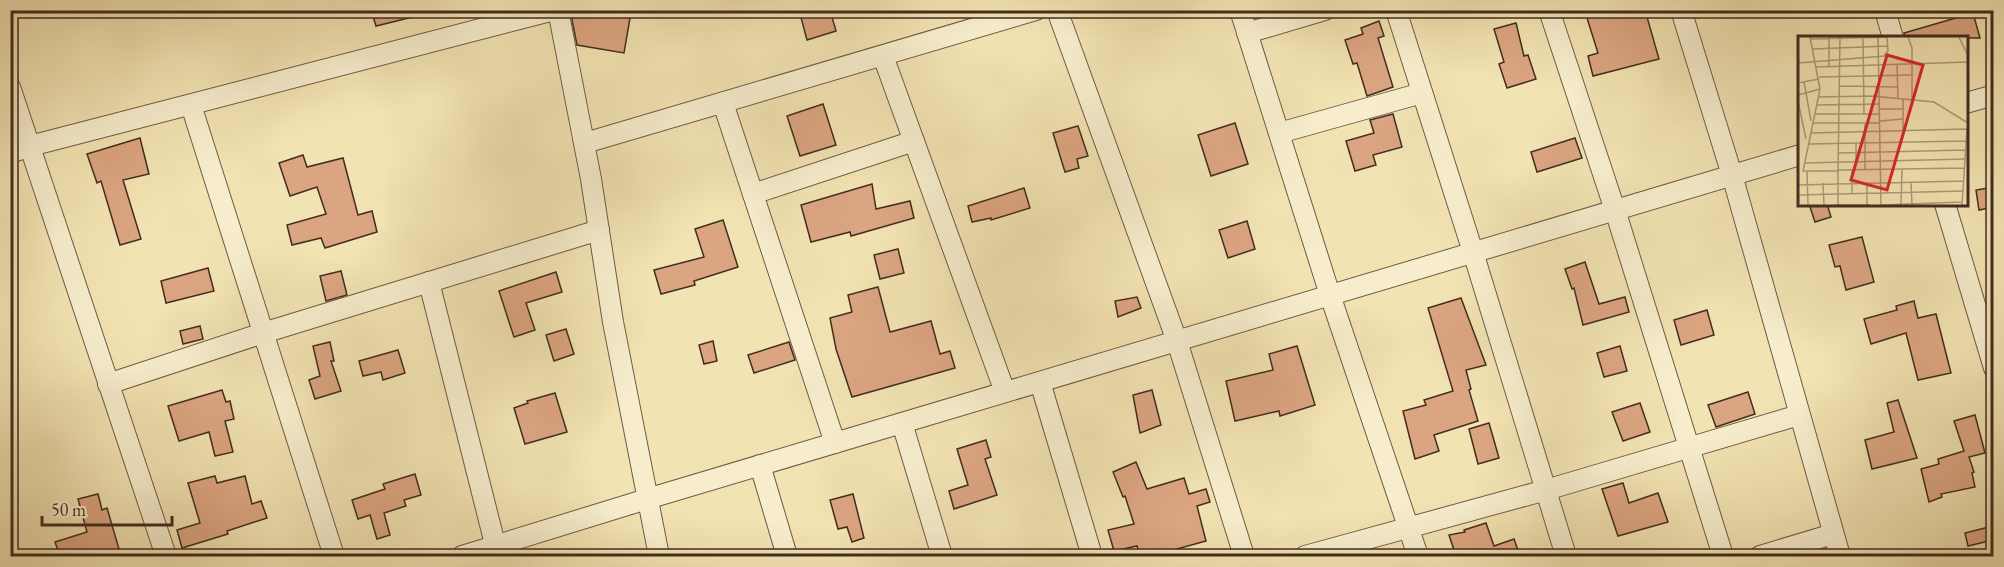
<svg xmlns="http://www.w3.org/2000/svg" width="2004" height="567" viewBox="0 0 2004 567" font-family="'EB Garamond',serif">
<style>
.building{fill:#dba581;stroke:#422d20;stroke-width:1.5}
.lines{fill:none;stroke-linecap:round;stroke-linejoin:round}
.street-casing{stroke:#6e5a44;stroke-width:22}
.street{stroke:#f7edcd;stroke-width:20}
.inset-road{fill:none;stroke:#ac9a78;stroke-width:1.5}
.view{fill:#d62828;fill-opacity:0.15;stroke:#d62828;stroke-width:3}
.inset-edge{fill:none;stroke:#422d20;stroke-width:3}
</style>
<rect width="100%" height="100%" fill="#f2e3b2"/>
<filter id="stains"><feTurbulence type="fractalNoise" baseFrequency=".00333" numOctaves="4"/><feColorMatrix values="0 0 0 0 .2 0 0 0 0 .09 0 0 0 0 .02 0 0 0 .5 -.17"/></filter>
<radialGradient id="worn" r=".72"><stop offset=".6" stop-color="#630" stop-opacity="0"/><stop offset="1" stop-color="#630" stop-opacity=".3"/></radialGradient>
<g class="building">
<polygon points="371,10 416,10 417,16 376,26"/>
<polygon points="799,10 830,10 836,31 807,40"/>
<polygon points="1610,10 1645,10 1659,59 1593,76 1588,56 1598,53 1587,18"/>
<polygon points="592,12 630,18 624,53 577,45 572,20 573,14 591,17"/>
<polygon points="1973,13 1980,38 1905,38 1904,33"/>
<polygon points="1379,21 1384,36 1378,38 1393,87 1367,96 1357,63 1353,64 1345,40 1363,34 1361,28"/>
<polygon points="1516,23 1524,56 1528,55 1536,79 1507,88 1499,64 1504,62 1494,29"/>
<polygon points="823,104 836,145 800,156 787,116"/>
<polygon points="1393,114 1402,147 1373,155 1376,165 1355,171 1346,141 1374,133 1370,120"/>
<polygon points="1235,123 1248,164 1211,176 1198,135"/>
<polygon points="1078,126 1088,156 1077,159 1079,168 1065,172 1053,133"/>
<polygon points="140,138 149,174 123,180 141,239 120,245 101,181 97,183 87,154"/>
<polygon points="1575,138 1582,158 1537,172 1531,152"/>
<polygon points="303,155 307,167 343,158 358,215 372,211 377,232 325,248 321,238 292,245 287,225 326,214 317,187 290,196 279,163"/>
<polygon points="872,184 876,209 910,201 914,218 851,236 850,232 811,242 801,205"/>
<polygon points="1994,187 1994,207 1979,210 1976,190"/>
<polygon points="1024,188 1030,208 991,220 991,218 972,222 968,206"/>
<polygon points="1809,204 1827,204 1831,217 1815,222"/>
<polygon points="723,220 738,267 694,281 695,285 661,294 654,270 704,257 695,229"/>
<polygon points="1247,221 1255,249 1228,258 1219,230"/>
<polygon points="1862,237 1874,282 1846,290 1840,266 1835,267 1829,245"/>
<polygon points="898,249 904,273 880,279 874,255"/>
<polygon points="1585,262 1599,304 1625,297 1629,312 1583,325 1574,288 1572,289 1565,269"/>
<polygon points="208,268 214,291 166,303 161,281"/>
<polygon points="341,271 347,295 326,301 320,276"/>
<polygon points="556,272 562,292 526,303 535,330 514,337 499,291"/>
<polygon points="878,287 890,332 931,321 940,354 950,351 955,368 852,397 836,349 830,318 852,312 848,295"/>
<polygon points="1137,297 1141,308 1118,317 1115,301"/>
<polygon points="1461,298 1486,365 1466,370 1471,389 1469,390 1478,421 1434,435 1439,451 1415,459 1403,411 1426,405 1424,400 1453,391 1428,308"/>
<polygon points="1914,301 1918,318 1936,314 1951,373 1918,380 1906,333 1871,344 1864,319 1897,310 1896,306"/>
<polygon points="1707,310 1714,335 1681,345 1674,320"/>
<polygon points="200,326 203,339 183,344 180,331"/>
<polygon points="566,329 574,354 554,361 546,335"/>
<polygon points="713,341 717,361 704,364 699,345"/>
<polygon points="330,342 334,361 331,361 341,391 315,399 309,380 320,376 313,346"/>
<polygon points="789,342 795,360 754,373 748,355"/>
<polygon points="1297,346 1315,405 1280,416 1279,411 1235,421 1226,381 1273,370 1269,354"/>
<polygon points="1620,346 1627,371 1604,377 1597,353"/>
<polygon points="398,350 405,373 383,380 381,372 363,376 359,361"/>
<polygon points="222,390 226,402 230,401 234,419 225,421 233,452 215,456 209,432 179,441 168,406"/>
<polygon points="1152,390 1161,425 1140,433 1133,395"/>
<polygon points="1748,392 1755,414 1716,427 1708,405"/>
<polygon points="555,393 567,432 525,444 514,408 528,403 527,401"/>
<polygon points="1898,400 1917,458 1872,469 1865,440 1894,432 1887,403"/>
<polygon points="1640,403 1650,432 1623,441 1612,412"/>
<polygon points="1975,415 1985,453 1969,457 1974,472 1972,473 1975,487 1941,494 1942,497 1929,502 1921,469 1939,464 1938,459 1964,451 1954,421"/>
<polygon points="1489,423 1499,458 1478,464 1469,429"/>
<polygon points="986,440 991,457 985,459 997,495 954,509 949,491 968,485 957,449"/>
<polygon points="1136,462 1147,489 1184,478 1189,494 1206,489 1210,502 1197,506 1206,541 1166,552 1167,556 1140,556 1137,546 1114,551 1108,530 1134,524 1125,496 1123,497 1113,472"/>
<polygon points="415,474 421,495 404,500 406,506 384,513 390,535 377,539 370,515 358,519 352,500 385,489 383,484"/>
<polygon points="215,476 217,483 245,476 252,504 261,501 267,518 227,531 228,534 182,548 177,530 200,523 188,483"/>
<polygon points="1623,483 1629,503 1658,493 1668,522 1618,536 1602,489"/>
<polygon points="98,494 102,510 107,508 121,556 60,556 55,542 87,532 78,499"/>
<polygon points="853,494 864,538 852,542 847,527 838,529 830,500"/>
<polygon points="1486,523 1494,546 1514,539 1520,556 1470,556 1472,552 1456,556 1449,535 1465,532 1464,530"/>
<polygon points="1989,527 1993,540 1968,546 1965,533"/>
</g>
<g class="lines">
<defs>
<g id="street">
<polyline points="558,10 591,179 613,322 659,556"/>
<polyline points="1057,10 1177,341 1244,556"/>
<polyline points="1240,10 1330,295 1418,556"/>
<polyline points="1396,10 1473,252 1566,556"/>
<polyline points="1549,10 1615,210 1723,556"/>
<polyline points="1681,10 1732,175 1840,556"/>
<polyline points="1885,10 1893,38"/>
<polyline points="1247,33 1325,10"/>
<polyline points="883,56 1005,392"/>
<polyline points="10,87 166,556"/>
<polyline points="723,103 835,443"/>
<polyline points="1966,103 1994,95"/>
<polyline points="191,105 334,556"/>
<polyline points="1279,133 1422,93"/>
<polyline points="585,143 1036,10"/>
<polyline points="10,153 30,146 554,10"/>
<polyline points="753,194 914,141"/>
<polyline points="1945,204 1994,368"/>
<polyline points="429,282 498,556"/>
<polyline points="1040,382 1092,556"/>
<polyline points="108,384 263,333 599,230"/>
<polyline points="902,423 942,556"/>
<polyline points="760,465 787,556"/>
<polyline points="462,556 647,499 1800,155"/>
<polyline points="1305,556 1546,490 1799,415"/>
<polyline points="1760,556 1833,534"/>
</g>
</defs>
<use href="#street" class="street-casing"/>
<use href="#street" class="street"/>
</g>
<g transform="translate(1798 36)">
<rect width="170" height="170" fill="#f2e3b2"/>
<path class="inset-road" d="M12,1L22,53L5,135H40V169M31,1V31M65,1L66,78M80,1L83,169M110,1L114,12V64M161,1L170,20M12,3L89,1M15,13L90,10M0,27L86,20L90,15L89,1M99,29L100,63M18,31L170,26M21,41L115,39M6,46L13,85M0,47L21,43M42,50L99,51M0,59L22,53M20,61L74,60L136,66L170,87M105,63V95M0,65L8,103M19,69L82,68M82,73H105M17,78H82M82,85L105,83M15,87H82M67,88V134M13,97L169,93M10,108L168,105M58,108V128M41,117L168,114M6,127L168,123M40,134L167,132M9,135L10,169M40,135L42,1M113,146L114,169M25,147L26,169M69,147V169M0,149L166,145M54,158V134M0,159L166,155M103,168L104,134M36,169H72M85,169L165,166M164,169L169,93"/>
<path class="view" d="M89,19L125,29L89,154L53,144Z"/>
<rect width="170" height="170" class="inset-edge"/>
</g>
<rect width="2004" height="567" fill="none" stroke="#f2e3b2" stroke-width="36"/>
<rect x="12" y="12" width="1980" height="543" fill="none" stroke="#422d20" stroke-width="3"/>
<rect x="18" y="18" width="1968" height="531" fill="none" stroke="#422d20" stroke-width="1.5"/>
<path d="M42 516v9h130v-9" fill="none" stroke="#422d20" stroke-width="3"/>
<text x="51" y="516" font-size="18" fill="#422d20" stroke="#f7edcd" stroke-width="4.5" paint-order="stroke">50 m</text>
<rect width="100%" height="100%" filter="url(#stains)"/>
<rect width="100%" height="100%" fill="url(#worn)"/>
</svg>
